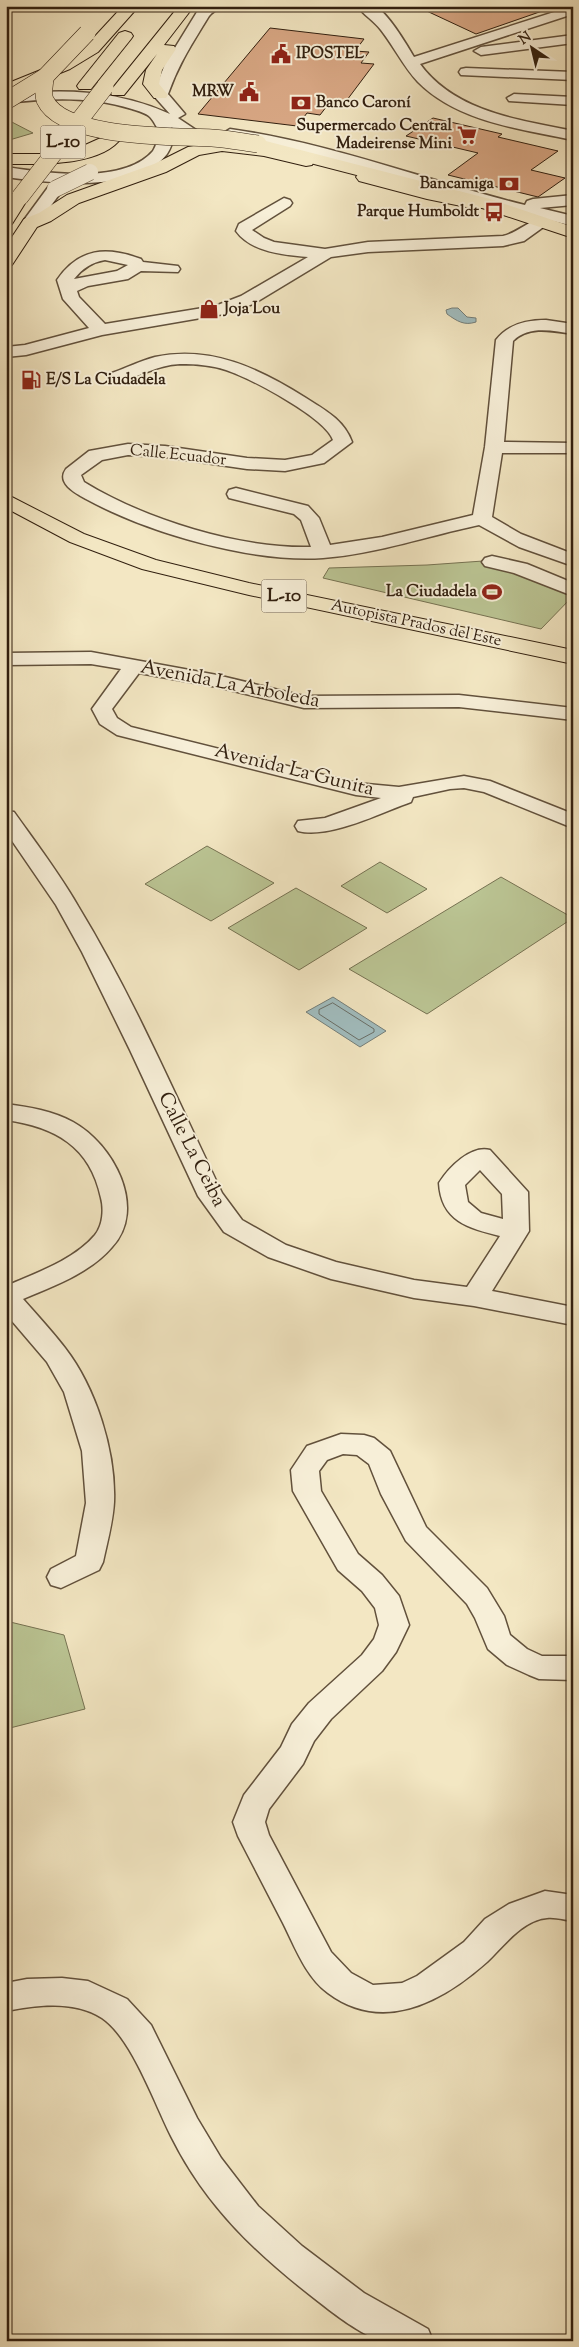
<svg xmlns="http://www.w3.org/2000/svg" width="579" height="2347" viewBox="0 0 579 2347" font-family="'Sorts Mill Goudy',serif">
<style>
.green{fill:#bbc594;stroke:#767252}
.water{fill:#a1bdbf;stroke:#747e79}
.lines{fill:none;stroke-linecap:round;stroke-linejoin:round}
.shore{stroke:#696e67;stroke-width:1}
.building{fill:#d8a784;stroke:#311f0f}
.minor-casing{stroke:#62513c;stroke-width:3}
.major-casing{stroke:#311f0f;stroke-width:2}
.highway-casing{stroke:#311f0f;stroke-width:2}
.minor{fill:#f7efd8;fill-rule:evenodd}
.major{fill:#f3e7c3;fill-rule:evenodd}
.highway{fill:#f3e7c3;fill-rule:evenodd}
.minor-bridge-casing{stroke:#62513c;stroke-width:17;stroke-linecap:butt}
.highway-bridge-casing{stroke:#311f0f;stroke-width:18;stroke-linecap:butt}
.minor-bridge{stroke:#f7efd8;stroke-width:16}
.highway-bridge{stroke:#f3e7c3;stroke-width:17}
.labels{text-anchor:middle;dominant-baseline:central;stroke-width:4;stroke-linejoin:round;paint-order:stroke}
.far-poi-label{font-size:16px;font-weight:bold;fill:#311f0f;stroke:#f7efd8;text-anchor:end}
.far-street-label{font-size:16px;fill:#311f0f;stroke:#f7efd8}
.shield{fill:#f7efd8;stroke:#6c5d4b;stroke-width:1}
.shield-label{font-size:19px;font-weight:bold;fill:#311f0f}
.street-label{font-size:20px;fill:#311f0f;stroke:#f7efd8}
</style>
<rect width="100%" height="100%" fill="#f3e7c3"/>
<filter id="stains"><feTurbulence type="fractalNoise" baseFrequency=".004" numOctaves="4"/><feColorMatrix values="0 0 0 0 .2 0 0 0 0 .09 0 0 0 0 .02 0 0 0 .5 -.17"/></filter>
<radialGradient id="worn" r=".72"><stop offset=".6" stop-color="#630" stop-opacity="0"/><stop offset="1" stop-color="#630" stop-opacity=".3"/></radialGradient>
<g class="green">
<polygon points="6,119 33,133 6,141"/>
<polygon points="497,560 573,587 573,596 541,629 323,578 329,568 427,565"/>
<polygon points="207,846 274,883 211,921 145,884"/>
<polygon points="380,862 427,889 387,913 341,886"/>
<polygon points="501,877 573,918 427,1014 349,969"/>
<polygon points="296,888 367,928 299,970 228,928"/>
<polygon points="6,1621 64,1635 85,1709 6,1729"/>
</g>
<g class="water">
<path d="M452,308H458L467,317L476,318V322C464,326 457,321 447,314L446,310Z"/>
<polygon points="333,997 386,1031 360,1047 306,1012"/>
</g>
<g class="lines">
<polygon class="shore" points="333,1003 374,1029 374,1032 359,1040 319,1014 319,1010"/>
</g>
<g class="building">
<polygon points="416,6 548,6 548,9 476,34"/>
<polygon points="270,28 364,39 355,51 369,52 361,63 374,64 344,104 330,102 320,115 307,113 297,126 198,114"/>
<polygon points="433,118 502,134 498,137 558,151 531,170 565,178 538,197 448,175 478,153 406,136"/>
</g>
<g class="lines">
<defs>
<g id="minor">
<path d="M204,6H221C217,10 212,12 209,16C192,44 179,63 168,94L185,114L178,118L199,132L196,135H186L171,127L176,133C173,140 171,148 167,154C137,194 49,183 6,177V167C45,173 124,185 153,151C156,146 158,139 160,133C157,128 154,121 150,117C146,113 138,111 132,109C91,96 49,98 6,103V95C63,88 117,90 170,114L153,95L165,64L197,12Z"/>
<path d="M357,6C362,6 369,5 374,6C386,10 407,45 414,57L573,6V14L420,64C455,112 519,120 573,131V140C520,129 458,122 418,82C403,66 395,48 381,30C374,21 364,15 357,6Z"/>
<polygon points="573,35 573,43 481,55 474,51 481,47"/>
<polygon points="466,68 573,72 573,80 461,75 459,72 461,69"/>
<polygon points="514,94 573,97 573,105 509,101 507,98"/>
<path d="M230,129C331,143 427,181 525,205L527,201L533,199L573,195V205L540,208L573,216V226L434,191L301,151L225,137L222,134Z"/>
<polygon points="55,184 61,186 63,189 61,192 36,226 24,226 22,223 24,220 49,186"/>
<path d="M284,198L290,200L292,203L290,206L252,230L264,238L274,242L325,249L368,242L503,236C518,233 532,216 547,220L549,223L524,241L503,246L368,252L331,257L253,304L224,314L102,335L26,355L6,357V347L25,345L89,328L63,299L57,280C79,248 106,246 141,259L143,262L178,266L180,269L178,272L141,271L128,279L88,286L77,291L79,297L105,324L215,306L241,296L308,257C284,255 251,252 236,231L239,224ZM105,260L128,265L117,271L74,279C82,269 92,262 105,260Z"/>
<path d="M546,320L573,324V334C553,331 529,325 513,341L504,442L573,443V453H502L492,517L521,534L573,554V566L519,547L479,525C427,536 376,554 323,558C252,563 148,533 86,499C75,493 56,483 66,469L89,451L128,444L165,446L247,458L285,460L312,455L333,440C325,417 250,378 226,370C211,365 196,364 180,364C157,365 140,377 118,382L112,381L109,377L112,373C126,368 140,361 155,357C211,345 260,369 306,398C325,410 344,420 352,442L324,463L285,471L247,469L165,457L128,455L102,460L81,475L84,482C144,519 240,549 311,547L301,520L294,514L229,498L227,494L229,490L236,488L308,506L319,518L330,545L382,537L473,515L485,447L496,340C508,324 527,320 546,320Z"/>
<polygon points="492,556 527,564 573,583 573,596 514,573 485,566 482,562 485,558"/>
<path d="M91,652L217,675L304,696L459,695L573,708V720L459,707L304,708L217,687L139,673L112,709L117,718L131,727L356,783L399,787L464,776L490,781L573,814V828L484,792L464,788L450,789L413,797L411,802C380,813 330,839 298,831L295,826L298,821L325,818L381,798L356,795L117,735L100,724L92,709L121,669L91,664L6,665V653Z"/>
<path d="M6,811L14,812C36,843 59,873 78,906C134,998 176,1097 222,1193L242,1220L286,1245L336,1262L414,1280L467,1287L500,1236C468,1228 441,1221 439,1183C449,1167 471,1145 490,1150L528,1192L529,1231L492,1291L573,1307V1325L474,1306L414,1298L331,1279L268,1257L224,1232L198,1196L130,1050L82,952L56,905L6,832ZM480,1170L502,1194L503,1219L481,1213L468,1202L465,1185Z"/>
<path d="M6,1104C29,1107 53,1111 73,1122C113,1144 148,1208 112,1247C90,1273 54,1286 23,1299C37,1315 52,1331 65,1348C96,1388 116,1452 114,1502C113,1522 107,1543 103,1562L99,1570L61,1588L51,1585L47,1577L51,1569L76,1556L86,1503L82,1451L64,1392L47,1362L6,1314V1286C36,1273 74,1260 95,1235C103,1225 104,1209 101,1198C90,1146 55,1127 6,1120Z"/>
<path d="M341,1434L364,1435L374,1438L390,1451L426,1527L487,1588L504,1616L510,1635L527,1649L542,1656H573V1680L539,1679L529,1675L507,1665L488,1649L475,1618L467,1604L406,1541L381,1494L369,1464L357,1455L343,1454L327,1460L319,1471L321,1491L358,1554L382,1575L399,1596L409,1625L396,1652L382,1671L331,1719L314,1741L303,1764L269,1809L265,1822L269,1835L331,1952L351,1973L373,1985L402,1983L417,1976L464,1942L485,1919L509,1904L545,1891L573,1895V1921C565,1920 555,1917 547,1918C522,1920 503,1947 487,1962C442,2002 383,2034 328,1993C306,1977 295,1947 283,1923C268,1894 253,1865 238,1836L233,1822L244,1795L281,1747L292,1724L309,1703L362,1655L374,1639L379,1625L375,1608L362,1591L338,1570L293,1491L291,1470L307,1446Z"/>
<path d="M62,1978L88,1981L127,1999L151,2025L197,2118L221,2158L258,2206L302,2246L364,2293L428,2329L433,2341C419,2341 393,2344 380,2340C362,2335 334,2314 319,2302C258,2255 207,2208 172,2138C155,2105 132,2038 102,2018C74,2000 37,2005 6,2011V1983L27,1979Z"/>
</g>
<g id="major">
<polygon points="222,141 264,146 312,157 314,161 312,165 306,166 264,156 222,151 199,155 166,172 79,203 51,221 37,227 12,265 6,266 6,246 24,219 39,213 67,195 154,164 188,147"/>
<polygon points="365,172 429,189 490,199 573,227 573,238 482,208 466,207 427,199 359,181 356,177 359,173"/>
</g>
<g id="highway">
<polygon points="123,6 139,6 98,52 70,69 6,95 6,84 58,63 86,46"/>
<polygon points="179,6 194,6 164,45 174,46 176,49 162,70 159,84 168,95 166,98 154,98 143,84 146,70 157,54 124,95 112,95 110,92 112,89"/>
<polygon points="125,31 131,33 133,36 131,39 91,89 79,89 77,86 79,83 119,33"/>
<path d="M114,132L120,133L122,137C102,167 38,164 6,164V154H49L74,150Z"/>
<polygon points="258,139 490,199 493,203 490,207 484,208 252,148 250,144 252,140"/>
<polygon points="20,192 26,193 29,197 12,224 6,225 6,205 14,193"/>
<polygon points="6,494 84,534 156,560 249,583 573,650 573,664 249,595 142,569 70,542 6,508"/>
</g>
</defs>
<use href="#minor" class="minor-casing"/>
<use href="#major" class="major-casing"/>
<use href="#highway" class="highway-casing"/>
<use href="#minor" class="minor"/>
<use href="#major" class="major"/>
<use href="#highway" class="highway"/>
<defs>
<polyline id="minor-bridge" points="55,189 90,172"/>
<g id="highway-bridge">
<path d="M45,77C45,84 42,93 45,100C63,139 176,136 212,138C228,139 243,142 258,144"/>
<polyline points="6,101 45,77 87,33"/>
<polyline points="20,197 105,87"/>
</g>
</defs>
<use href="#minor-bridge" class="minor-bridge-casing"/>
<use href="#highway-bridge" class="highway-bridge-casing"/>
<use href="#minor-bridge" class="minor-bridge"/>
<use href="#highway-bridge" class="highway-bridge"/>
</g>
<defs>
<symbol id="civic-bare" viewBox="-9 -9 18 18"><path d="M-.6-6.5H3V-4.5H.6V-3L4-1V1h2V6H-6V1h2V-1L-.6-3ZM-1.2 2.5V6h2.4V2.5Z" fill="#8f2418" stroke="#f7efd8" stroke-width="2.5" paint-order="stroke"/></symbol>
<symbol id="bank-bare" viewBox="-9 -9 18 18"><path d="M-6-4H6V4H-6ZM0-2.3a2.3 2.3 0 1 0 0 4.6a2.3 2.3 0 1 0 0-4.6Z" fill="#8f2418" stroke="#f7efd8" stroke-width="2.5" paint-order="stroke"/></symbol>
<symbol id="supermarket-bare" viewBox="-9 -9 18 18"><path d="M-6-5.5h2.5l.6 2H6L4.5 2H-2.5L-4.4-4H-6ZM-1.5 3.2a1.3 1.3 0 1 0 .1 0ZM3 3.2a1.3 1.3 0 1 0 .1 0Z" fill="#8f2418" stroke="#f7efd8" stroke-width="2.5" paint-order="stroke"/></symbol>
<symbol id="bus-bare" viewBox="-9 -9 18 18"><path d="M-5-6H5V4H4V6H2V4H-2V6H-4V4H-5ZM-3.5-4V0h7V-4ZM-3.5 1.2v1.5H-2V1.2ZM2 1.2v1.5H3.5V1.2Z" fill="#8f2418" stroke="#f7efd8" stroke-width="2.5" paint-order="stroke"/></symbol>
<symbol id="shop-bare" viewBox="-9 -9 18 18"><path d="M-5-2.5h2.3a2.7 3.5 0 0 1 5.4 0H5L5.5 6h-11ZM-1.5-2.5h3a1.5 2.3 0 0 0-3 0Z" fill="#8f2418" stroke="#f7efd8" stroke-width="2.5" paint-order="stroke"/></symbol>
<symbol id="fuel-bare" viewBox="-9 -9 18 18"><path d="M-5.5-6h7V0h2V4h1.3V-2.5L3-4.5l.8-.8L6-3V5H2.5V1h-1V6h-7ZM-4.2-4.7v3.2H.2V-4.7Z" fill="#8f2418" stroke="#f7efd8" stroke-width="2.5" paint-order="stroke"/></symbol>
<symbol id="stadium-bare" viewBox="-9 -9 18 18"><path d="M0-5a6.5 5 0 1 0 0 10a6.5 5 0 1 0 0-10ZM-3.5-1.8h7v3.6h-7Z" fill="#8f2418" stroke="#f7efd8" stroke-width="2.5" paint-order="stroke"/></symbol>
</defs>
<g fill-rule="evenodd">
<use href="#civic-bare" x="267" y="40" width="28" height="28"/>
<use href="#civic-bare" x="235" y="78" width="28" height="28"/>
<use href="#bank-bare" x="287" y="89" width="28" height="28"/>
<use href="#supermarket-bare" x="453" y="121" width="28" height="28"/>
<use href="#bank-bare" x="495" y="170" width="28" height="28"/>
<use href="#bus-bare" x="480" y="198" width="28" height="28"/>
<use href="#shop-bare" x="195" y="295" width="28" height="28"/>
<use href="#fuel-bare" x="17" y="366" width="28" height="28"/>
<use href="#stadium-bare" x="478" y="578" width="28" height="28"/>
</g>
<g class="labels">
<g class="far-poi-label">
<text x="296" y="54" text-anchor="start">IPOSTEL</text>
<text x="234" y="92">MRW</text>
<text x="316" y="103" text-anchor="start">Banco Caroní</text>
<text x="452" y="126">Supermercado Central<tspan x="452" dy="18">Madeirense Mini</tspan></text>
<text x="494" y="184">Bancamiga</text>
<text x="479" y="212">Parque Humboldt</text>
<text x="224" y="309" text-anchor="start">Joja Lou</text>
<text x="46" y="380" text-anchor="start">E/S La Ciudadela</text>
<text x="477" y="592">La Ciudadela</text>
</g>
<g class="far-street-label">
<text transform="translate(178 456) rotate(6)">Calle Ecuador</text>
<text transform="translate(416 624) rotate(12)">Autopista Prados del Este</text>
</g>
<g class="shield">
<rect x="40.5" y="125.5" width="45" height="33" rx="4"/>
<rect x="261.5" y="579.5" width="45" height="33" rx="4"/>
</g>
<g class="shield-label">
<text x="63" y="142">L-10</text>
<text x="284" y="596">L-10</text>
</g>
<g class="street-label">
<text transform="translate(230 685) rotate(11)">Avenida La Arboleda</text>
<text transform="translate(294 771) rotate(14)">Avenida La Gunita</text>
<text transform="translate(191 1150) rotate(63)">Calle La Ceiba</text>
</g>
</g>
<rect width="579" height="2347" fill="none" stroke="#f3e7c3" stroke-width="25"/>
<rect x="8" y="8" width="564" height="2332" fill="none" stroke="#311f0f" stroke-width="2.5"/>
<rect x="12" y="12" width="554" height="2322" fill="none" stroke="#311f0f"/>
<g transform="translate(532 48) rotate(325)" stroke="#f7efd8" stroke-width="4" paint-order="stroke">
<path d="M0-4L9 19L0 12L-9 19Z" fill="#311f0f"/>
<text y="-8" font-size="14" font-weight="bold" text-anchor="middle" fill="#311f0f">N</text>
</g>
<rect width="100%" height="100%" filter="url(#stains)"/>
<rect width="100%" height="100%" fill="url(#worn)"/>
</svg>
